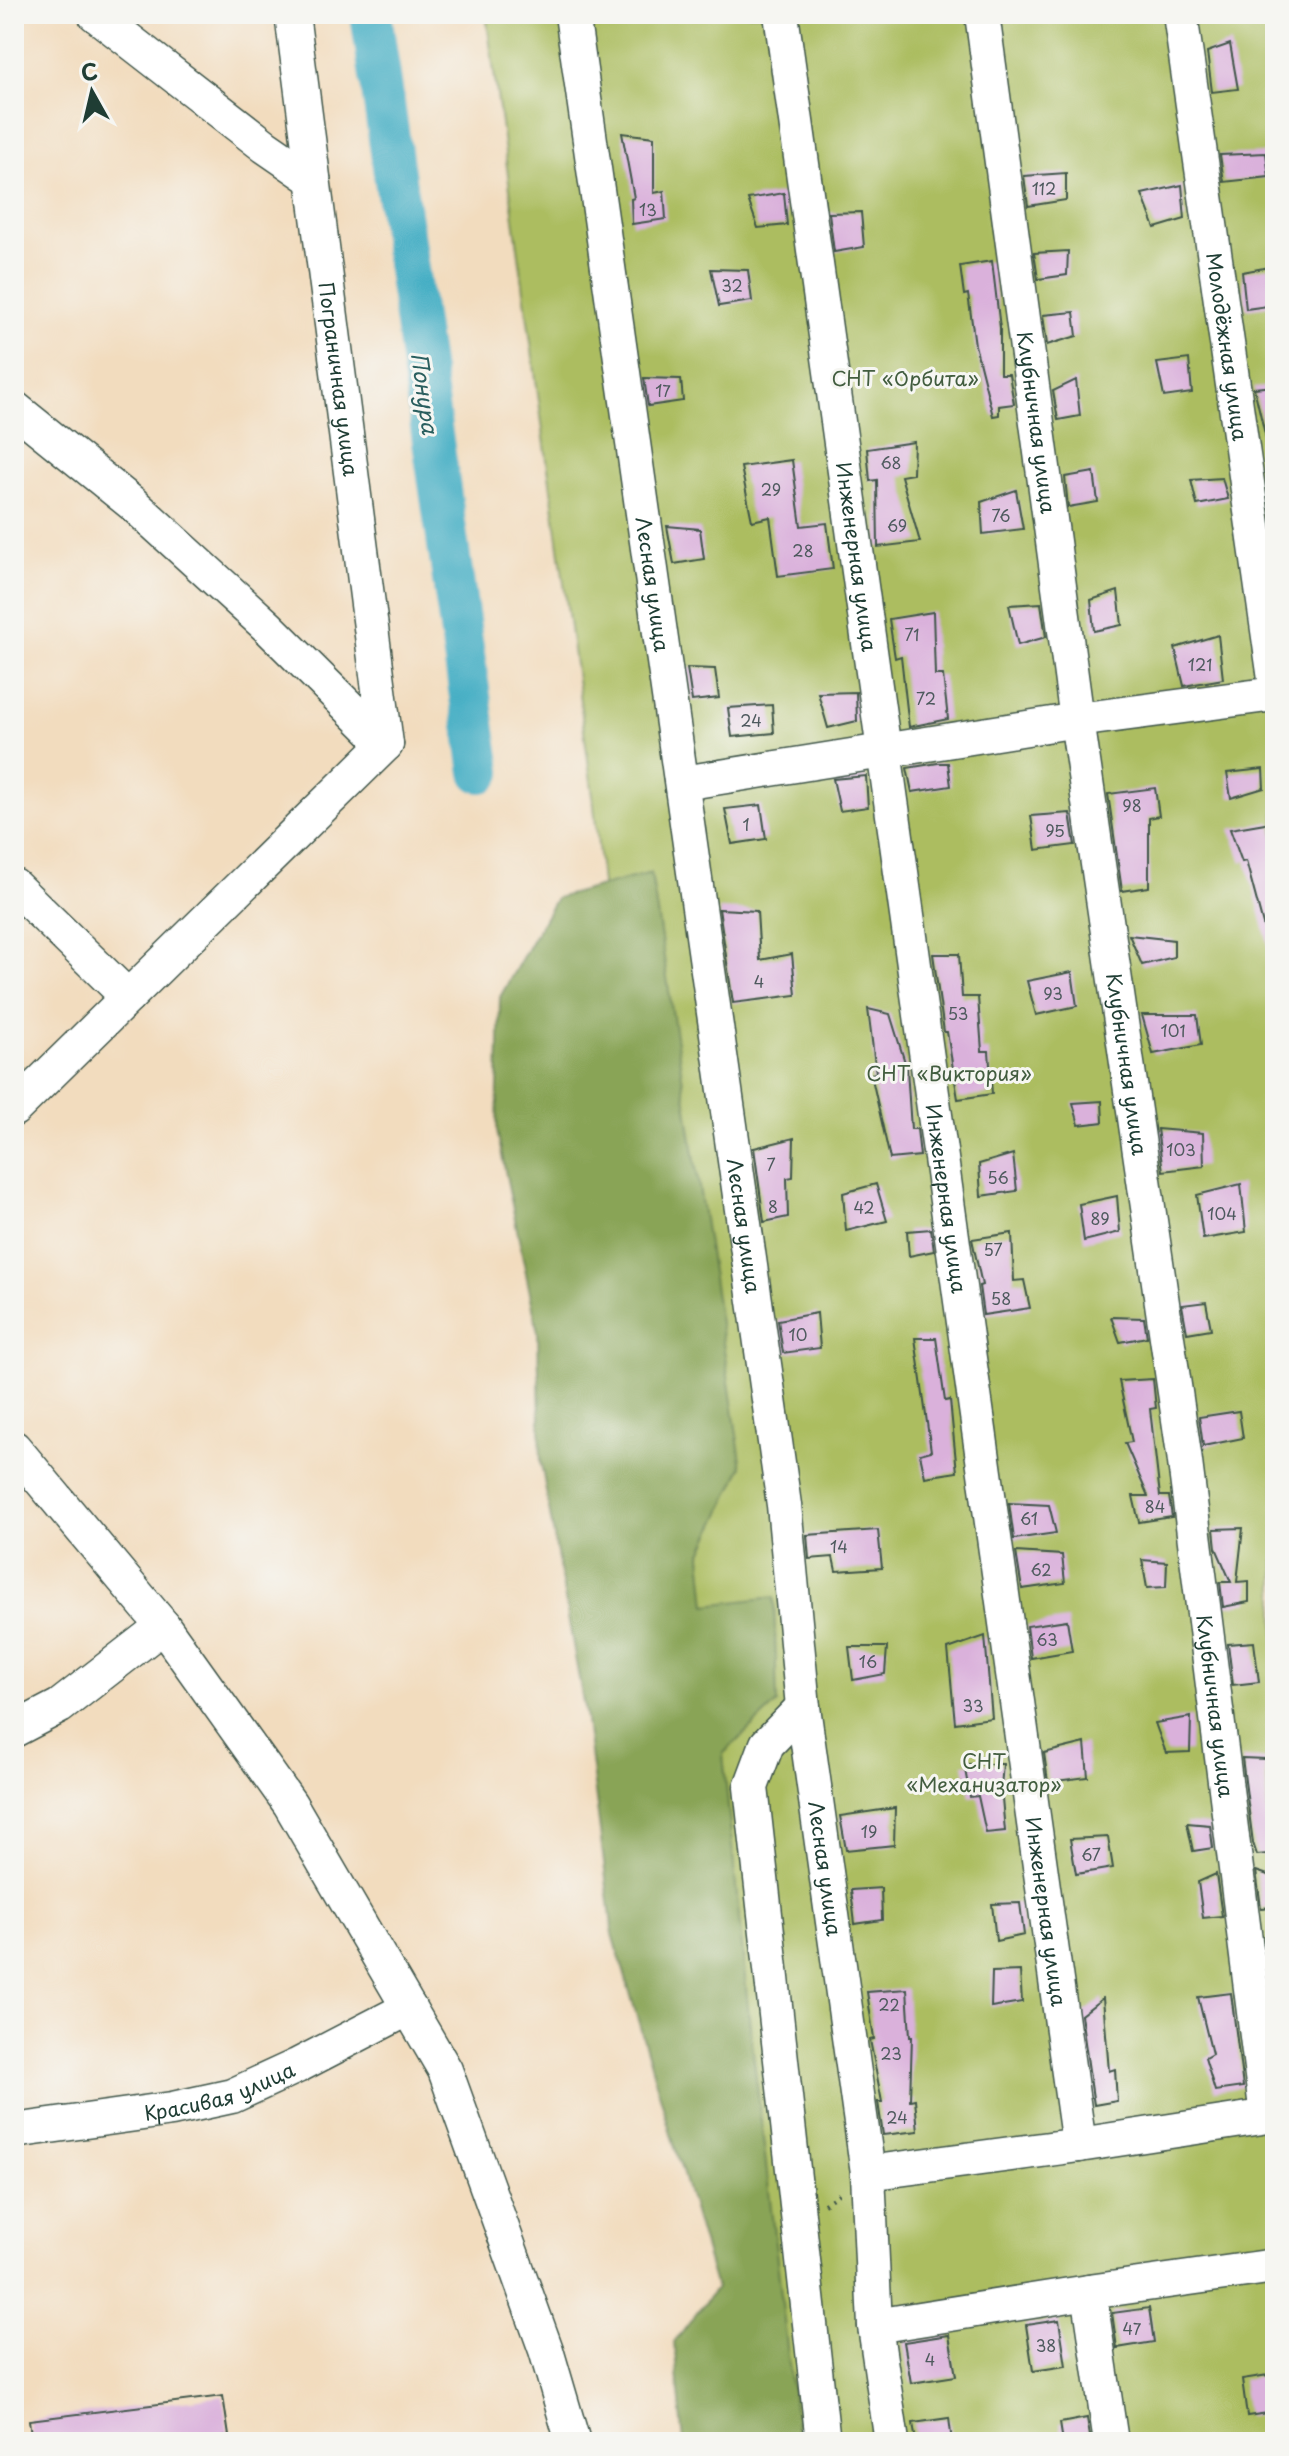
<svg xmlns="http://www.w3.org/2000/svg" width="1289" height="2456" viewBox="0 0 1289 2456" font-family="'Playpen Sans',sans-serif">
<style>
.green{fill:#acbd60;stroke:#667d4a;stroke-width:2}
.forest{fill:#89a456;stroke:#547045;stroke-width:2}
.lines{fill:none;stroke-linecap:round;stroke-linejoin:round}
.river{stroke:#45aec4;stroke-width:42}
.building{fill:#dab1db}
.minor-casing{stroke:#3f5549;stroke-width:37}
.path{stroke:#3f5549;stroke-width:4;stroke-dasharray:2 6;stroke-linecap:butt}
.minor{stroke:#fff;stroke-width:34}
.labels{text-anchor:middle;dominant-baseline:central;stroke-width:6;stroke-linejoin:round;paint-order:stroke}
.number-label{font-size:16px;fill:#4e5a5e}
.street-label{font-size:20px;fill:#1f3d34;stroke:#f6f6f2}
.park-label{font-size:20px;fill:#425d3f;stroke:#f6f6f2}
.water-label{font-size:22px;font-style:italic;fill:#2a5f5f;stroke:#f6f6f2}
</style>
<rect width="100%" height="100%" fill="#f6f6f2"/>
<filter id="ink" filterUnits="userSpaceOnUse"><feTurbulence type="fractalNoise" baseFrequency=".0125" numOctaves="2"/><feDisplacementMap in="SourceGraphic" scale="16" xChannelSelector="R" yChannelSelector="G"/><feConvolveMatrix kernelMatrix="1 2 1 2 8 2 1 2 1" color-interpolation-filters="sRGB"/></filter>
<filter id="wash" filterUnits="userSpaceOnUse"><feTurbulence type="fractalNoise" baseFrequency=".006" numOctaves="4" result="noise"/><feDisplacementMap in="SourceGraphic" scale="32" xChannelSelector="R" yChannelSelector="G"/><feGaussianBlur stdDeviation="1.8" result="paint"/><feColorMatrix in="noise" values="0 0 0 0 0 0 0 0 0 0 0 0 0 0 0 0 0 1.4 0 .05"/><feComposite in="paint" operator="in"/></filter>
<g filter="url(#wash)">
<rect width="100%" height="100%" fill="#f2dcbe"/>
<polygon class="green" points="486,14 1275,14 1275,2442 760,2442 593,796"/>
<polygon class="forest" points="651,873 742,1467 701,1555 706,1605 774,1597 777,1703 723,1754 748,2008 798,2442 684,2442 674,2343 716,2288 613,1934 585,1713 541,1463 538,1332 497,1131 500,997 556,898"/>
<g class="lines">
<polyline class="river" points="371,14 481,772"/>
</g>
<g id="blocks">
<g class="building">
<polygon points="1230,44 1238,89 1212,92 1207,52"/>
<polygon points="622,133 654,137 654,193 664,191 666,219 632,224 631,199 634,198"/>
<polygon points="1266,153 1269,177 1224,182 1220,155"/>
<polygon points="1066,173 1066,200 1028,206 1024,176"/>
<polygon points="1182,185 1185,219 1155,228 1142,194"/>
<polygon points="784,193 787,225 758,228 748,199"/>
<polygon points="861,212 864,247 834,252 829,213"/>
<polygon points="1068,251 1067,275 1038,279 1034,253"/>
<polygon points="992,261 1000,328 1000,374 1009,374 1014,404 999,406 999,415 993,416 975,345 968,294 964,295 960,266"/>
<polygon points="1275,266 1275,305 1246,309 1242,272"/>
<polygon points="711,269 748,270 752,301 719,306"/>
<polygon points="1074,312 1077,336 1047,345 1043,315"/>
<polygon points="1189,359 1192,393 1164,397 1157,363"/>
<polygon points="644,378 681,379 683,401 648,406"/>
<polygon points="1076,380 1080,416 1058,420 1053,391"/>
<polygon points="1275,386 1275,450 1269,451 1254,388"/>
<polygon points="914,442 913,474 901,476 920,542 878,547 877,480 870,481 867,449"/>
<polygon points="792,460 801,526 827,523 833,569 778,576 770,517 752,521 741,467"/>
<polygon points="1094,472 1098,502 1068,507 1065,477"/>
<polygon points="1222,478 1228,499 1197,505 1191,480"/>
<polygon points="1016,490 1023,529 983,534 981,502"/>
<polygon points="667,526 700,529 704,559 674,564"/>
<polygon points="1118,591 1122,625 1094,631 1091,600"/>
<polygon points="1041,603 1046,637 1018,645 1009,605"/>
<polygon points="933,612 935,675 943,675 948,719 909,727 901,656 895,658 889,619"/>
<polygon points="1218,635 1223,679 1184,686 1175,648"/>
<polygon points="687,668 715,669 719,698 692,701"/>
<polygon points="856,692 857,721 828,728 818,693"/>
<polygon points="772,705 774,733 732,737 728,708"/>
<polygon points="938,763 948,763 951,786 912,792 907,768"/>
<polygon points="1263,769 1264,788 1231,798 1227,773"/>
<polygon points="866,776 868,807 840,811 833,779"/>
<polygon points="1155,788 1159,816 1149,818 1149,887 1122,891 1108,794"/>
<polygon points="761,805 766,839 732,844 725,809"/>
<polygon points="1070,813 1075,845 1036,850 1031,816"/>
<polygon points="1271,822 1275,841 1275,946 1269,947 1246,861 1242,862 1230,829"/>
<polygon points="719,909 757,911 760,960 792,954 796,995 733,1003"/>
<polygon points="1129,935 1174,940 1174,957 1142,965"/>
<polygon points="933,954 959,954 962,997 978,997 982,1051 989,1051 992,1094 958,1099 947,1032 944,1032"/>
<polygon points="1072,972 1077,1006 1036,1015 1027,981"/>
<polygon points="868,1009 890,1014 907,1069 911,1129 917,1129 920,1156 890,1159 871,1074 876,1073"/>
<polygon points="1142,1015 1197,1015 1201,1045 1153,1054"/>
<polygon points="1102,1101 1103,1122 1079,1125 1073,1103"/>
<polygon points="1157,1129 1203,1133 1204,1166 1163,1171"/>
<polygon points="794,1138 793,1177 787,1178 788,1217 764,1222 754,1148"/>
<polygon points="1013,1154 1017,1191 981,1196 979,1164"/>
<polygon points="876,1184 887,1221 846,1231 843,1193"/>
<polygon points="1241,1184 1246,1232 1203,1239 1197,1195"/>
<polygon points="1117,1196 1120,1232 1084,1241 1079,1204"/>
<polygon points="931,1229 934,1251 909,1256 907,1231"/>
<polygon points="1012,1233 1014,1281 1024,1280 1030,1308 983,1315 979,1286 982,1285 972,1239"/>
<polygon points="1206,1302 1211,1329 1187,1333 1182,1305"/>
<polygon points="817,1313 820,1348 783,1353 778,1320"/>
<polygon points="1111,1317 1144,1318 1147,1337 1120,1342"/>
<polygon points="915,1338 936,1338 945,1401 950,1400 957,1472 925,1477 920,1454 931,1451"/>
<polygon points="1153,1379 1156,1408 1150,1409 1160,1496 1169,1496 1172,1517 1139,1522 1133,1496 1148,1496 1125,1443 1132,1442 1119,1381"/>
<polygon points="1239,1411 1243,1438 1203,1446 1199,1417"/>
<polygon points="1009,1503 1049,1505 1056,1533 1014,1539"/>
<polygon points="1243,1528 1237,1582 1249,1581 1249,1602 1223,1607 1220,1582 1231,1582 1216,1548 1214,1529"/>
<polygon points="878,1530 882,1568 836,1571 833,1557 809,1559 807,1535"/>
<polygon points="1016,1552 1062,1555 1065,1583 1022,1589"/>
<polygon points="1142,1560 1167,1562 1166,1587 1147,1588"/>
<polygon points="1067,1620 1072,1651 1031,1658 1027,1626"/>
<polygon points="985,1636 992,1718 955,1723 948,1649"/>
<polygon points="1254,1642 1259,1682 1233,1685 1228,1644"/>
<polygon points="849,1647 887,1647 885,1674 853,1680"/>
<polygon points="1191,1717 1190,1752 1166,1753 1155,1723"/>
<polygon points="1085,1743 1088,1777 1048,1782 1044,1753"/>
<polygon points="1242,1758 1265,1759 1267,1812 1272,1812 1275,1831 1275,1840 1268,1841 1269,1854 1257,1855 1253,1843"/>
<polygon points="964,1764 1003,1764 1001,1787 1005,1831 986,1833 978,1796 970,1797"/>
<polygon points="895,1808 894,1845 846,1850 840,1816"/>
<polygon points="1187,1823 1210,1825 1213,1848 1193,1851"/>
<polygon points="1108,1837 1113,1868 1076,1874 1070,1839"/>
<polygon points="1256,1871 1274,1877 1275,1907 1261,1908"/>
<polygon points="1216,1874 1222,1916 1203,1918 1198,1882"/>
<polygon points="881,1888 882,1920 855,1924 851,1890"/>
<polygon points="1020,1903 1024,1935 996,1941 992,1904"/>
<polygon points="1020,1971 1022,2002 991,2007 992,1972"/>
<polygon points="907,1989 910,2036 912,2036 910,2100 915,2099 918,2131 883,2135 878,2102 882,2102 870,2040 874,2039 867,1992"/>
<polygon points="1231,1993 1243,2087 1215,2091 1205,2058 1212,2054 1198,1997"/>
<polygon points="1103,1998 1109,2071 1115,2069 1117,2101 1094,2105 1081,2015"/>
<polygon points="1149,2308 1154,2342 1117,2348 1112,2313"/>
<polygon points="1059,2320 1066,2366 1033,2371 1026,2325"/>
<polygon points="949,2335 956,2376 911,2383 904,2342"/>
<polygon points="1275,2374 1275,2412 1247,2416 1242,2379"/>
<polygon points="223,2396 229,2436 189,2442 32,2442 29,2420"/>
<polygon points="949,2418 952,2442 916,2442 913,2423"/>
<polygon points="1087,2418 1091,2442 1063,2442 1060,2423"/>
</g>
</g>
</g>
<g filter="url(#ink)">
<use href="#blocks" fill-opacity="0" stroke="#3f5549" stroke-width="2"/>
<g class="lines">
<defs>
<g id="minor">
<polyline points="95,14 265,146 313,179"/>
<path id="s1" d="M292,14L386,744"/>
<path id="s2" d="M572,14L784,1505L803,1707L868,2173L875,2326L892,2442"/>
<path id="s3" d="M781,14L1079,2145"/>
<path id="s4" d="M982,14L1077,720L1184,1454L1267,2116"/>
<path id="s5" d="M1180,14L1275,679"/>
<polyline points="14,408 133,504 268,627 386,744 128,997"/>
<polyline points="683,783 1077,720 1275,694"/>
<polyline points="14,886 128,997 14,1109"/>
<polyline points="14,1448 163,1626 290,1804 445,2070 546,2350 573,2442"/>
<polyline points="803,1707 767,1744 751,1787 823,2442"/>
<polyline points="14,1730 60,1706 163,1626"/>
<path id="s6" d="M14,2131L172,2109L232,2096L297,2066L409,2008"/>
<polyline points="868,2173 1079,2145 1275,2115"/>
<polyline points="1089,2292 1111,2442"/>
<polyline points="875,2326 1089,2292 1275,2266"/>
</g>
</defs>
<use href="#minor" class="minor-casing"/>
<polyline class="path" points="824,2204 840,2193"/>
<use href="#minor" class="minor"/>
</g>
</g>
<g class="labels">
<g class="number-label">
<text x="1044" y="188">112</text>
<text x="648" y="209">13</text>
<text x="732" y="285">32</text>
<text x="663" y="390">17</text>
<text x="891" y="462">68</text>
<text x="771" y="489">29</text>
<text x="1001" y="515">76</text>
<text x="897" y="525">69</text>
<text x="803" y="550">28</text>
<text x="912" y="634">71</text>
<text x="1200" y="664">121</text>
<text x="926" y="698">72</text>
<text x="751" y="720">24</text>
<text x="1132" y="805">98</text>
<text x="746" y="824">1</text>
<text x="1055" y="830">95</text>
<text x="759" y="981">4</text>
<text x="1053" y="993">93</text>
<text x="958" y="1013">53</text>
<text x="1173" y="1030">101</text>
<text x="1181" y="1149">103</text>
<text x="771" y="1164">7</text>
<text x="998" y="1177">56</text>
<text x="773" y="1206">8</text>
<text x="864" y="1207">42</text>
<text x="1222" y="1213">104</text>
<text x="1100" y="1218">89</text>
<text x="993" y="1249">57</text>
<text x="1001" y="1298">58</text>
<text x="798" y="1334">10</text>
<text x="1155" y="1506">84</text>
<text x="1029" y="1518">61</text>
<text x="839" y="1546">14</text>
<text x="1041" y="1569">62</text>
<text x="1047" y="1639">63</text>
<text x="868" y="1661">16</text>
<text x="973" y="1705">33</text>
<text x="869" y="1831">19</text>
<text x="1091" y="1854">67</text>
<text x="889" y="2004">22</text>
<text x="891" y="2053">23</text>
<text x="897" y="2117">24</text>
<text x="1132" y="2328">47</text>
<text x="1046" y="2345">38</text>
<text x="930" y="2359">4</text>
</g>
<g class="street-label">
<text stroke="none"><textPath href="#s5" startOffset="336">Молодёжная улица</textPath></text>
<text stroke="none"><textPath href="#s1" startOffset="368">Пограничная улица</textPath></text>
<text stroke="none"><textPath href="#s4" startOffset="412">Клубничная улица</textPath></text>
<text stroke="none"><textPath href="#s3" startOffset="548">Инженерная улица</textPath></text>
<text stroke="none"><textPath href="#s2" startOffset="576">Лесная улица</textPath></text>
<text stroke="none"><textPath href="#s4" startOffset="1060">Клубничная улица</textPath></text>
<text stroke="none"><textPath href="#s3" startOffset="1196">Инженерная улица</textPath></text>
<text stroke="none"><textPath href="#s2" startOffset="1224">Лесная улица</textPath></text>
<text stroke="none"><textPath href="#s4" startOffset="1708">Клубничная улица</textPath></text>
<text stroke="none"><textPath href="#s2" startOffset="1872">Лесная улица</textPath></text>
<text stroke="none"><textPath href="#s3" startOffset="1916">Инженерная улица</textPath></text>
<text stroke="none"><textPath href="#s6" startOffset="210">Красивая улица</textPath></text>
</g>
<g class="park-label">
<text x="905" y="378">СНТ «Орбита»</text>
<text x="949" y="1073">СНТ «Виктория»</text>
<text x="984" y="1761">СНТ<tspan x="984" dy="23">«Механизатор»</tspan></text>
</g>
<g class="water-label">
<text transform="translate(426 393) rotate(82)">Понура</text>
</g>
</g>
<rect width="1289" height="2456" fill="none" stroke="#f6f6f2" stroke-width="48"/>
<g transform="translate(92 92) rotate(352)" stroke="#f6f6f2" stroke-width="6" paint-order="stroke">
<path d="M0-6L14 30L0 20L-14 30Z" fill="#1f3d34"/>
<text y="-12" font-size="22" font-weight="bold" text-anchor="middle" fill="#1f3d34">С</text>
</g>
</svg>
